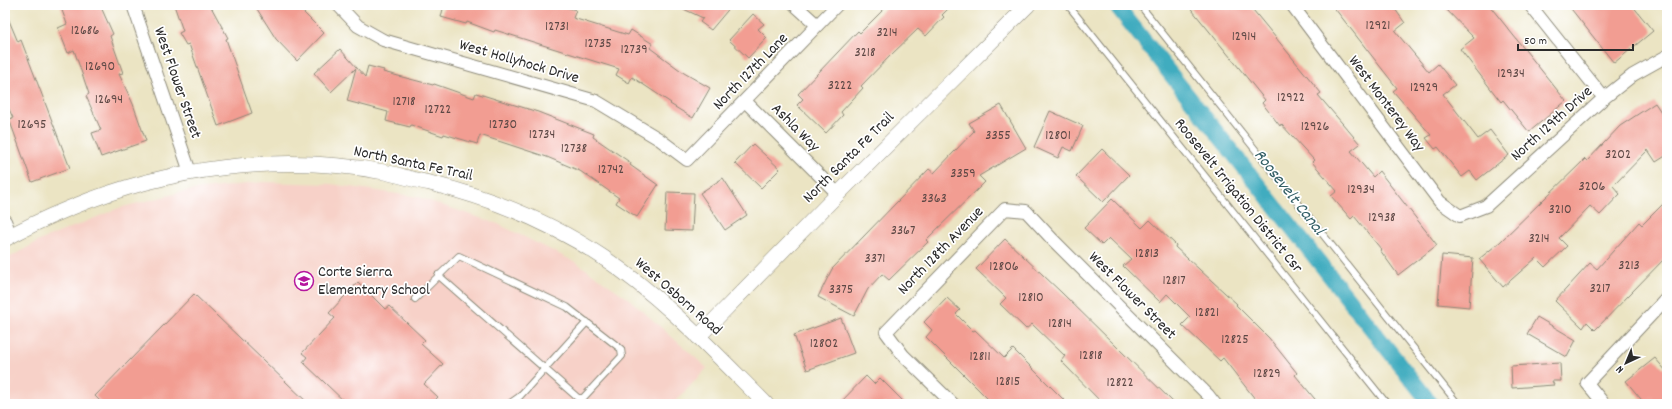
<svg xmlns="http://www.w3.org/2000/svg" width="1672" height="409" viewBox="0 0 1672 409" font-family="Dekko,sans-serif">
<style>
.built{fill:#f7d1c8}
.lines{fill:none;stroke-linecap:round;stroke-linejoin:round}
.canal{stroke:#40acbf;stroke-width:16}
.building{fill:#f29d92}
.service-casing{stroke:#8b8877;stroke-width:8}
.minor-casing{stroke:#8b8877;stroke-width:14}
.tertiary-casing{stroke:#8b8877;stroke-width:16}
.service{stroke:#fff;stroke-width:6}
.minor{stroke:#fff;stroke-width:12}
.tertiary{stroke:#fff;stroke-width:15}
.labels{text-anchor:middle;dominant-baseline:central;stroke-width:3.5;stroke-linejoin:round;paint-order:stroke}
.number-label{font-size:14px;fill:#5d4845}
.street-label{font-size:16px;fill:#2b2b2b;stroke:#fff}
.poi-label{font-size:16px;fill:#2b2b2b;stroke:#fff;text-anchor:start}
.water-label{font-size:17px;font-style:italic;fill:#335f66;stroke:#fff}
</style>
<rect width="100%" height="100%" fill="#fff"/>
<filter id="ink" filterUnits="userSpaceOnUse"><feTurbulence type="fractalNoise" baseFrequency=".025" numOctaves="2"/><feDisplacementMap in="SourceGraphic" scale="8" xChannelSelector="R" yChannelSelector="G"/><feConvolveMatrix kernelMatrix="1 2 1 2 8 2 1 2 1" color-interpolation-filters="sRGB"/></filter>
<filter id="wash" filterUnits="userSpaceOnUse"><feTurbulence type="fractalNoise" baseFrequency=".012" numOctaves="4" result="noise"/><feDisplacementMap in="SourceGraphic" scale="16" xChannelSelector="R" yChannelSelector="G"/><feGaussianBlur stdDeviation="0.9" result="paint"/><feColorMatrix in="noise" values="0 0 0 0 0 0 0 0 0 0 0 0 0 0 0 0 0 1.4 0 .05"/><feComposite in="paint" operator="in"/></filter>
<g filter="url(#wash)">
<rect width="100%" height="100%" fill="#ebe4c3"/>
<polygon class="built" points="263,182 331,184 418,197 498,224 577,263 629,299 707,368 673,404 5,404 5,260 39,241 119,208 186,191"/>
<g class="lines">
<polyline class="canal" points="1116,5 1431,404"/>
</g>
<g id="blocks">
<g class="building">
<polygon points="60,5 100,5 113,34 110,36 123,73 119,74 133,104 146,141 101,157 92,133 101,130 86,96 89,94 74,50 68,53 58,28 67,24"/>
<polygon points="174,5 210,5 228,38 226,39 252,113 218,126 189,44 186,45 179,33 183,31"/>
<polygon points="265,5 296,5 324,33 297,61 276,39 257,9"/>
<polygon points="444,5 558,5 576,10 573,18 628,35 631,30 653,44 650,48 684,73 710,88 693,118 670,104 671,103 632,77 629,83 616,75 619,69 495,30 494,32 467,22 466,24 441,17"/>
<polygon points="675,5 732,5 711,30 700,22 703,18"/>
<polygon points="888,5 952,5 942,15 944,17 926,36 918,29 891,55 861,86 863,88 841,112 843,115 826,133 797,105 803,99 798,94 858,31 860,33"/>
<polygon points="1188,5 1249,5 1321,93 1318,95 1360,144 1351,151 1373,177 1379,171 1437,245 1398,275 1380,250 1381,249 1354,216 1351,219 1331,196 1337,191 1312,162 1314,160 1281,124 1280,126 1262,103 1265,100"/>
<polygon points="1332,5 1392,5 1405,23 1395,31 1429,72 1438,64 1455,85 1443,94 1478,139 1490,130 1509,155 1477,180 1470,171 1462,177 1438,147 1435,149 1426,138 1431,135 1393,91 1397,88"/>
<polygon points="1442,5 1489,5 1566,101 1529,132 1503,100 1501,102 1460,49 1474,38"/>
<polygon points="1568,5 1632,5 1653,31 1614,63"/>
<polygon points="5,11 18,42 21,40 70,168 32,182 9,119 13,118 5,100"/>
<polygon points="753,14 764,24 758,29 767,38 748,58 729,40"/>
<polygon points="340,49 365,77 368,66 384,70 383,72 433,85 434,84 474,98 476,93 505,102 538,112 594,134 593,137 631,163 630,165 658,185 637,217 616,203 619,198 580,171 547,157 480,135 477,144 444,134 443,136 411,125 410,127 386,121 388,112 347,101 356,68 331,92 314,73"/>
<polygon points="1655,103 1667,121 1667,155 1656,162 1648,150 1613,186 1620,194 1600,215 1590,206 1559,238 1567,246 1545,267 1536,258 1503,287 1479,259 1500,242 1585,159 1587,161 1620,126"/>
<polygon points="1001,105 1026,148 979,176 985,182 926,240 928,242 889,280 882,274 868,289 854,316 818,297 832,269 929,169 934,173 974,131 969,123"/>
<polygon points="1050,111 1083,126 1072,151 1063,147 1058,158 1034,147"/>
<polygon points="753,144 780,169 761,188 735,163"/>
<polygon points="1102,149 1129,175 1103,202 1076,176"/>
<polygon points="723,178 747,215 725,230 700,193"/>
<polygon points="667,192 694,193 692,231 665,230"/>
<polygon points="1112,199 1142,228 1150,220 1176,245 1175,247 1237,304 1236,305 1269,338 1297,373 1295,375 1319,404 1259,404 1223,358 1220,361 1182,325 1190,317 1167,294 1160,302 1123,266 1131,259 1109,238 1102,245 1084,228"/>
<polygon points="1667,200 1667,256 1595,330 1587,322 1583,328 1555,301 1590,263 1597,269 1639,222 1642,225"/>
<polygon points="1005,239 1062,293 1175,404 1103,404 1061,361 1065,356 1032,324 1026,329 1000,304 1006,298 976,269"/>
<polygon points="1442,255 1473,258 1469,307 1438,304"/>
<polygon points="358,282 385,309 389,306 425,340 421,344 443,364 424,384 438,397 431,404 347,404 303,362 307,357 302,353 335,318 329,313"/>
<polygon points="194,294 309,404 103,404 95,396"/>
<polygon points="947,298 960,310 956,314 973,331 975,330 1004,358 1013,349 1068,404 993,404 926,337 932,330 924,322"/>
<polygon points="1537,317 1576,340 1567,357 1527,334"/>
<polygon points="841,318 854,353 807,370 794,335"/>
<polygon points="1655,358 1667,372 1667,404 1645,404 1626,381"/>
<polygon points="1560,363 1561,381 1552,381 1554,385 1512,388 1511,366"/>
<polygon points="866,376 874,384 880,378 906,404 839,404"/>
</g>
</g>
</g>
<g filter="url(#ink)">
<use href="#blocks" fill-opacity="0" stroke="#8b8877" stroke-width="1"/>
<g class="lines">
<defs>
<g id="service">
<polyline points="1068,5 1387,404"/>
<polyline points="1140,5 1458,404"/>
<polyline points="415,299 459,256 567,307 621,349 622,356 583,398 578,398 438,275"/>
<polyline points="509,404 519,397 587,322"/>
</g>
<g id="minor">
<polyline points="133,5 190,172"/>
<polyline points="338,5 358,26 383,40 596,101 659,139 687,160 837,5"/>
<polyline points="795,5 817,25"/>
<polyline points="1292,5 1440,202 1460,216 1486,206 1604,98 1633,75 1667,56"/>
<polyline points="1530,5 1604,98"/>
<polyline points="745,101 838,194"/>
<polyline points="5,221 11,236"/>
<polyline points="953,404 903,355 886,332 1005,209 1026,211 1053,240 1208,395 1215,404"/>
<polyline points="1604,404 1587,383 1667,298"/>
</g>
<g id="tertiary">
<path d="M5,239C26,227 48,217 70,208C168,167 279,153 384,172C399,175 414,180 430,183C490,198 549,221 601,256C663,297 714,352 766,404"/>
<polyline points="698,337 838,194 1028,5"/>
</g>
</defs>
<use href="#service" class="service-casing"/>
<use href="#minor" class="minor-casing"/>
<use href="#tertiary" class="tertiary-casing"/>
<use href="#service" class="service"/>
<use href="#minor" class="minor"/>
<use href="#tertiary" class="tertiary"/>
</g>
</g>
<defs>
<symbol id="school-ring" viewBox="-11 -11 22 22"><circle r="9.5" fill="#fff" stroke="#b5179e" stroke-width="1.5"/><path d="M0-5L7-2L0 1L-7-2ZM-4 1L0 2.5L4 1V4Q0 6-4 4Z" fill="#b5179e"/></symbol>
</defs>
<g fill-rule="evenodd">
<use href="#school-ring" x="293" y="270" width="22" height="22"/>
</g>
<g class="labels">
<g class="number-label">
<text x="1378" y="26">12921</text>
<text x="557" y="27">12731</text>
<text x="85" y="31">12686</text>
<text x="887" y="33">3214</text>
<text x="1244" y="37">12914</text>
<text x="598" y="44">12735</text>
<text x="634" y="50">12739</text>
<text x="865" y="53">3218</text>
<text x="100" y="67">12690</text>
<text x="1511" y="74">12934</text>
<text x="840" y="86">3222</text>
<text x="1424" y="88">12929</text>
<text x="1291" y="98">12922</text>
<text x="109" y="100">12694</text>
<text x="404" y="102">12718</text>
<text x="438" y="110">12722</text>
<text x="32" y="125">12695</text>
<text x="503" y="125">12730</text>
<text x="1315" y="127">12926</text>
<text x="542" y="135">12734</text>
<text x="998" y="136">3355</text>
<text x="1058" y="136">12801</text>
<text x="574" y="149">12738</text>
<text x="1618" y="155">3202</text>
<text x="611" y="170">12742</text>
<text x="963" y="174">3359</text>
<text x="1592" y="187">3206</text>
<text x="1361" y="190">12934</text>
<text x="934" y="199">3363</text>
<text x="1560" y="210">3210</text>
<text x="1382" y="218">12938</text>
<text x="903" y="231">3367</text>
<text x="1539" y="239">3214</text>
<text x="1147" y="254">12813</text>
<text x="875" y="259">3371</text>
<text x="1629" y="266">3213</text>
<text x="1004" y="267">12806</text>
<text x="1174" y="281">12817</text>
<text x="1600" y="289">3217</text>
<text x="841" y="290">3375</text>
<text x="1031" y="298">12810</text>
<text x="1207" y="313">12821</text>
<text x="1060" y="324">12814</text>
<text x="1235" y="340">12825</text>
<text x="824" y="344">12802</text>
<text x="1091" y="356">12818</text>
<text x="980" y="357">12811</text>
<text x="1267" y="374">12829</text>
<text x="1008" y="382">12815</text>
<text x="1120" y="383">12822</text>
</g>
<g class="street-label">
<text transform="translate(519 62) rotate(16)">West Hollyhock Drive</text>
<text transform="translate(751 72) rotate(-46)">North 127th Lane</text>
<text transform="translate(177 83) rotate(71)">West Flower Street</text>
<text transform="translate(1386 104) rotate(53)">West Monterey Way</text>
<text transform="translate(1552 124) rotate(-42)">North 129th Drive</text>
<text transform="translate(795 128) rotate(45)">Ashla Way</text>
<text transform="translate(849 158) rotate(-45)">North Santa Fe Trail</text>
<text transform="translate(413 164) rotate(12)">North Santa Fe Trail</text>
<text transform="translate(1238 196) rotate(51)">Roosevelt Irrigation District Csr</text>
<text transform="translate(941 251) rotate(-46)">North 128th Avenue</text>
<text transform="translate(1132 296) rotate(45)">West Flower Street</text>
<text transform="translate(678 297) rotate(41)">West Osborn Road</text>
</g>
<g class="poi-label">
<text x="318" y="272">Corte Sierra<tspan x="318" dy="18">Elementary School</tspan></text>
</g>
<g class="water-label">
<text transform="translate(1288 193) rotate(52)">Roosevelt Canal</text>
</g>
</g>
<rect width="1672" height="409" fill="none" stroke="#fff" stroke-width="20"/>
<g transform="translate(1626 363) rotate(224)" stroke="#ffffff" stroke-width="3" paint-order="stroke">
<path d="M0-3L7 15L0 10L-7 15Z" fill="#2b2b2b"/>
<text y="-6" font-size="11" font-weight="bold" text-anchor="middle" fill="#2b2b2b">N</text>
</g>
<path d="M1518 44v6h115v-6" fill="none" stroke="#2b2b2b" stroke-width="2"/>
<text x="1524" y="44" font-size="12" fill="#2b2b2b" stroke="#ffffff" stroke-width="3" paint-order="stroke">50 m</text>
</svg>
